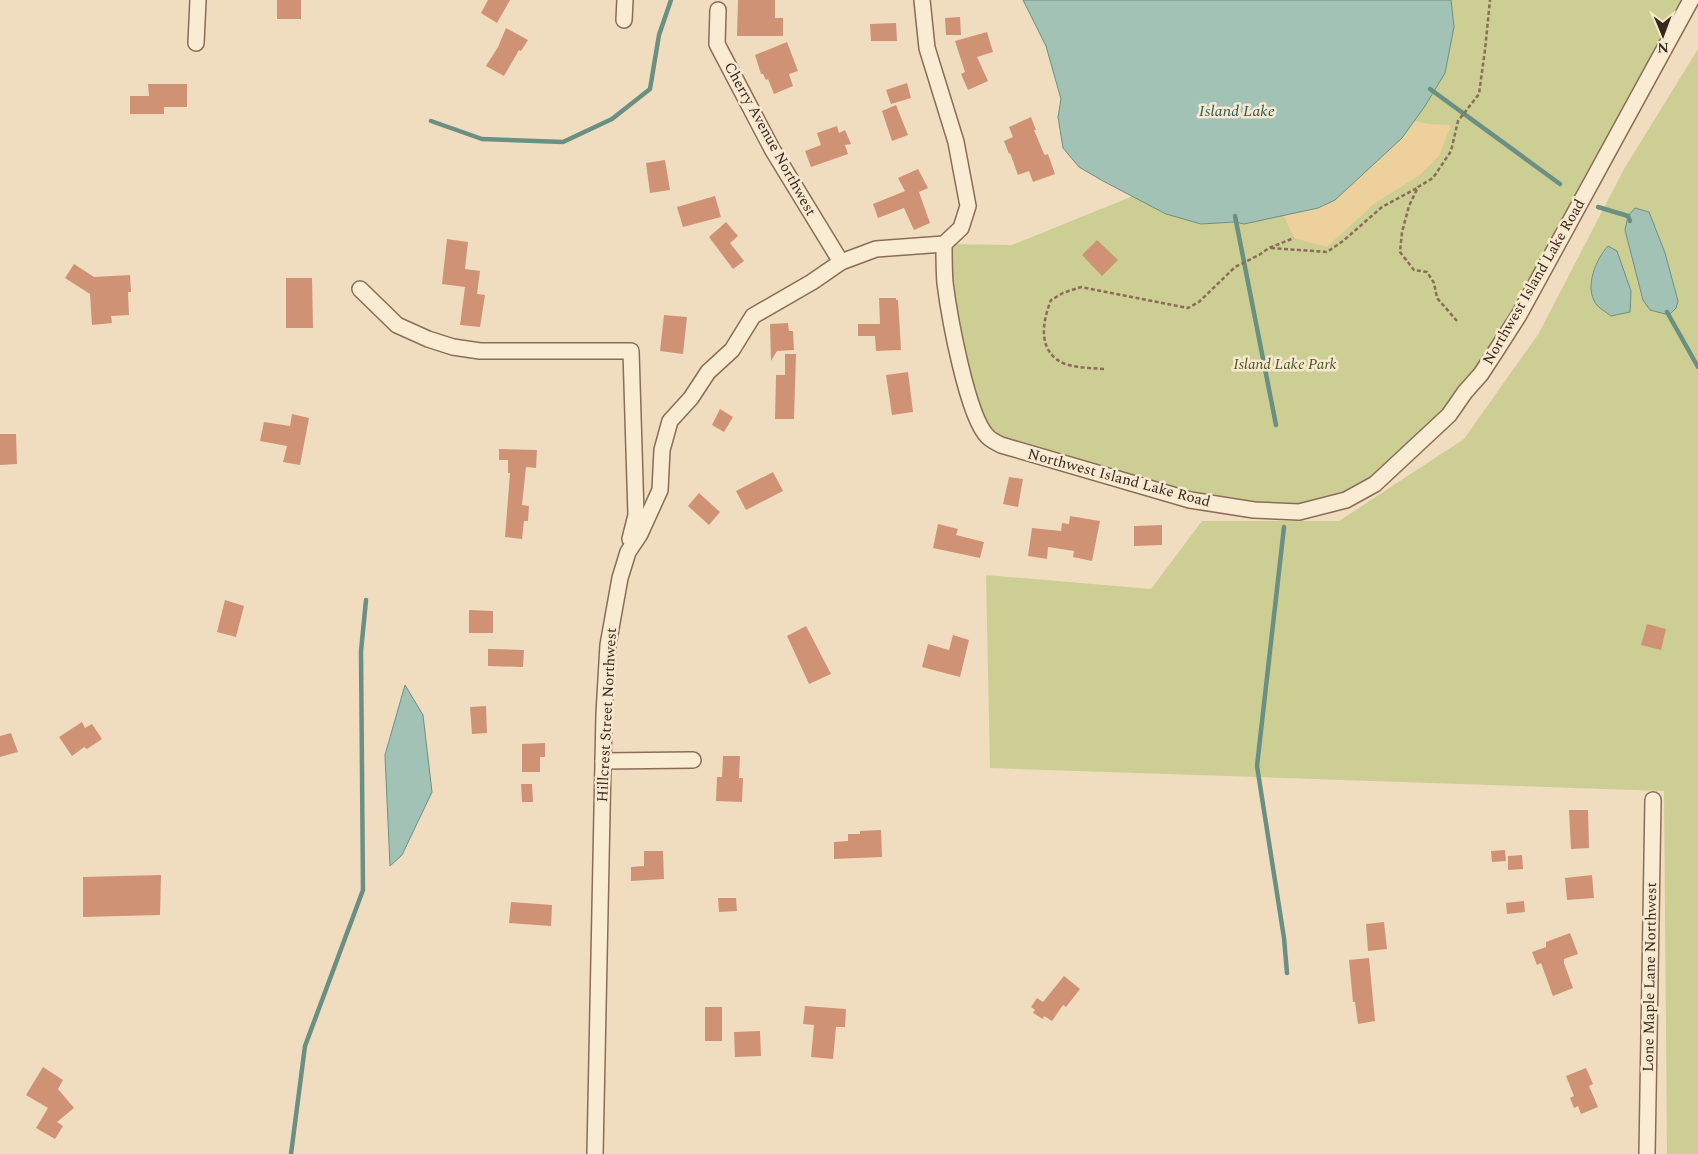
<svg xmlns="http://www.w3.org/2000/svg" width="1698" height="1154" viewBox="0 0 1698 1154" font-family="Spectral,serif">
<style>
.green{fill:#cdce93}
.sand{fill:#edd09b}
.water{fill:#a3c2b6;stroke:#6a9083}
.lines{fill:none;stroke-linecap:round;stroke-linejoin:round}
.stream{stroke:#6a9083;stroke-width:4.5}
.building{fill:#d09274}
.minor-casing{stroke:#8a6d57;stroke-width:18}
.path{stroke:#8a6d57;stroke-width:2.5;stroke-dasharray:4 2.5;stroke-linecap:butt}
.minor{stroke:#faebd3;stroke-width:15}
.labels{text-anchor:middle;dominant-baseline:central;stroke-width:5;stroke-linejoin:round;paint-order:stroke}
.street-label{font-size:15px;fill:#38271c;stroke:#f7e8d0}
.park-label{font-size:15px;font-style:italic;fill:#4d5622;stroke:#f7e8d0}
.water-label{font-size:16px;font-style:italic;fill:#2b5952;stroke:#f7e8d0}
</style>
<rect width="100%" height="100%" fill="#f0ddc0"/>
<g class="green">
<polygon points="1451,0 1691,0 1581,202 1449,415 1346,500 1254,510 1001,445 977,418 944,244 1012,245 1133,196 1166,214 1244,224 1402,138 1433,92 1454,27"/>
<polygon points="1698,49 1698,1154 1667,1154 1664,791 990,768 986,575 1151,589 1202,521 1339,521 1464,439 1539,333 1624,169"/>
</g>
<polygon class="sand" points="1414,121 1429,124 1451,125 1439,156 1420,175 1375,203 1327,247 1294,238 1283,215 1318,208 1335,200 1402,138"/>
<g class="water">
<polygon points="1023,0 1451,0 1454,27 1445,73 1425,106 1402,138 1335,200 1318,208 1244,224 1235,222 1201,224 1166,214 1103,181 1079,167 1063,148 1058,117 1061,99 1046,46"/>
<polygon points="1635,208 1649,212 1665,253 1678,301 1676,308 1669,315 1650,310 1643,300 1625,230 1628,216"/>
<path d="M1608,246L1617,251L1631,291L1630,312L1611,316C1606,312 1599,308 1596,304C1584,287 1596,259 1608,246Z"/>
<polygon points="405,685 423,715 432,792 402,855 390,866 385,755"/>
</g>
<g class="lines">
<g class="stream">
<polyline points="1430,89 1560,184"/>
<polyline points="431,121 482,139 563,142 612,119 650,89 659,35 671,0"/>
<polyline points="1598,207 1628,216 1630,221"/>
<polyline points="1235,216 1276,425"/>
<polyline points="1667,312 1698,367"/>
<polyline points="1284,527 1257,766 1284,938 1287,973"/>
<polyline points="291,1154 305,1046 363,890 361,651 366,600"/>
</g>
</g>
<g class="building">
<rect x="277" y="0" width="24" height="19"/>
<polygon points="488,0 510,0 497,23 481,13"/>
<polygon points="738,0 775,0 775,18 783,18 783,36 737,36"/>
<polygon points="960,17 961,35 946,35 945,18"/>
<polygon points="896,23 897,41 871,41 870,24"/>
<polygon points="506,28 528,40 521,51 519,50 504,76 486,66 498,47"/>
<polygon points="987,32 993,52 977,57 988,81 968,90 961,74 965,72 955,41"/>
<polygon points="787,42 798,71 789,74 793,86 774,94 768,79 766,80 763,74 761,74 755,55"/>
<polygon points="907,83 911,98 891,104 886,90"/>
<polygon points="148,84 187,84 187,107 164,107 164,114 130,114 130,96 149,96"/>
<polygon points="896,105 908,135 892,141 882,111"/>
<polygon points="1031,117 1036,130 1034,130 1044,154 1045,155 1048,154 1055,174 1033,182 1029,171 1018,175 1010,153 1009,154 1004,141 1013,137 1009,127"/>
<polygon points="837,126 839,133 845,130 851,144 845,145 848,154 811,167 805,151 821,145 817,133"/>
<polygon points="665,160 670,190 650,193 646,163"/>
<polygon points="918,169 928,188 919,192 930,223 914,230 904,208 878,218 873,204 905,191 898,178"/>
<polygon points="715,196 721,217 683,227 677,207"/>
<polygon points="726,222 738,236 730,243 744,261 733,269 709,237"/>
<polygon points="447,239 468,242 465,269 480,271 477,294 485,295 480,327 460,325 465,287 442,284"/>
<polygon points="1097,240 1118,260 1102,276 1082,255"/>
<polygon points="74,264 94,277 130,275 131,292 128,292 129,315 111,316 112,323 92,325 90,294 65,278"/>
<polygon points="286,278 312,278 313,328 286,328"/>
<polygon points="879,298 896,298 896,300 898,300 901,350 876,351 875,336 858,336 858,324 880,324"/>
<polygon points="664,315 687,317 683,354 660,351"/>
<polygon points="788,323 789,331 793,331 794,350 777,351 771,361 770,324"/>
<polygon points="785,354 796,354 794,419 775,419 776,375 785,375"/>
<polygon points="908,372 913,412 892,415 886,375"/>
<polygon points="720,409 733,417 724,432 712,425"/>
<polygon points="292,414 309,418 300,465 283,462 287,446 260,441 264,422 290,426"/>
<polygon points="0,434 16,434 17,464 0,465"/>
<polygon points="499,449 537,450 536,468 526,467 522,505 529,506 528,521 524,521 522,539 505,537 510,473 508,473 508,460 499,460"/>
<polygon points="773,472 783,491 746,510 736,491"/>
<polygon points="1009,477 1023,479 1018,507 1003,504"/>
<polygon points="699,493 720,512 709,525 688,506"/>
<polygon points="1070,516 1100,521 1092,561 1073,557 1074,551 1048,547 1047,559 1028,556 1032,528 1061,531 1062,523 1069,524"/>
<polygon points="938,524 958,529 956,535 984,542 980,558 933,548"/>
<polygon points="1162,525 1162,545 1134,546 1134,526"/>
<polygon points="225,600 244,606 236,637 217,632"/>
<polygon points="469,610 493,611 493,633 469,633"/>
<polygon points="1647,624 1666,629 1661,650 1641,645"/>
<polygon points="806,626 831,674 809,684 787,636"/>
<polygon points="953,635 969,640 960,677 922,667 928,644 949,650"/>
<polygon points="488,649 524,650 523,667 488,666"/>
<polygon points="486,706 487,733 472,734 470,707"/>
<polygon points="82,722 85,728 92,724 102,739 87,749 84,747 72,756 59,737"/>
<polygon points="11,733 18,752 0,757 0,736"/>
<polygon points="545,743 545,757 540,757 540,772 522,772 522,744"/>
<polygon points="723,756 740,756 739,778 743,778 742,802 716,801 717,777 722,777"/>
<polygon points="521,784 532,784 533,802 522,802"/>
<polygon points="1569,810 1588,810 1589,848 1571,849"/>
<polygon points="881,830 882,857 834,859 834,842 848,841 848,834 860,834 860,831"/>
<polygon points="1505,850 1506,861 1492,862 1491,851"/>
<polygon points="644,851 663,851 664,879 631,881 631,867 644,866"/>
<polygon points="1522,855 1523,869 1508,870 1508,856"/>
<polygon points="161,875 160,915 83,917 83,877"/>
<polygon points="1592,875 1594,898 1567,900 1565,878"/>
<polygon points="718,898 736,898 737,911 719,912"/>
<polygon points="1524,901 1525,912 1507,914 1506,903"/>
<polygon points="511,902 552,905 551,926 509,923"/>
<polygon points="1384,922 1387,949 1368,951 1366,924"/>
<polygon points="1570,933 1578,954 1564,959 1564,963 1573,988 1553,996 1541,963 1537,965 1532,952 1546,947 1546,942"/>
<polygon points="1369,958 1375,1021 1358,1024 1355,1002 1353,1002 1349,960"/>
<polygon points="1064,976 1080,989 1066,1007 1063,1005 1052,1021 1044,1016 1043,1019 1033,1013 1035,1010 1031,1007 1037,998 1043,1002"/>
<polygon points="805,1006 846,1009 845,1027 836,1027 833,1059 811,1057 814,1025 803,1024"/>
<rect x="705" y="1007" width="17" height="34"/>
<polygon points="760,1031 761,1056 735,1057 734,1032"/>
<polygon points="43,1067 63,1080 58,1089 74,1108 57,1122 63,1126 55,1139 36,1128 48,1108 26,1095"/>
<polygon points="1586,1068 1593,1084 1589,1086 1598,1107 1581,1114 1578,1106 1574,1108 1570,1098 1574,1096 1566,1076"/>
</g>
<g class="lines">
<defs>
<g id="minor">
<polyline points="922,0 927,48 956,142 968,206 961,228 944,244"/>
<polyline points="718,10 717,44 772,149 841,262"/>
<polyline points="624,20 625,0"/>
<polyline points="196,43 198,0"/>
<path d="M944,244C944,257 944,270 945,283C949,314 967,417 988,437C991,440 997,443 1001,445L1190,500L1254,510L1299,512L1346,500L1375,484L1449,415L1465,392L1481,374L1496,351L1519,315L1691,0"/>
<polyline points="360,289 397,325 428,339 453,347 480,351 631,351 636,515 630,539"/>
<polyline points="603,761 693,760"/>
<polyline points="595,1154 604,714 608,645 620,578 628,552 640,534 660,490 662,450 670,421 691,398 708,372 732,350 753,316 812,282 841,262 876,249 944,244"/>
<polyline points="1647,1154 1653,800"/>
</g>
</defs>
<use href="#minor" class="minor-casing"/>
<g class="path">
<polyline points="1271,248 1327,252 1343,241 1382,207 1417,188"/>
<polyline points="1457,321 1437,298 1434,283 1427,272 1414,270 1400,252 1402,232 1409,206 1418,187 1433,178 1451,151 1458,121 1479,94 1485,50 1490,0"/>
<path d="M1104,369C1091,368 1078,368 1065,364C1037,352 1042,323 1051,300L1063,293L1081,287L1188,308L1199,302L1235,267L1259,255L1269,248L1294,238"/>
</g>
<use href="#minor" class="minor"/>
</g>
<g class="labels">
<g class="street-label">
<text transform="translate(770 139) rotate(61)">Cherry Avenue Northwest</text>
<text transform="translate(1534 282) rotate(-60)">Northwest Island Lake Road</text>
<text transform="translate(1119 478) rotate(15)">Northwest Island Lake Road</text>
<text transform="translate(607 715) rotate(-87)">Hillcrest Street Northwest</text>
<text transform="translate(1650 977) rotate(-89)">Lone Maple Lane Northwest</text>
</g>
<g class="park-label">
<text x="1285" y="364">Island Lake Park</text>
</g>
<g class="water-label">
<text x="1237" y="111">Island Lake</text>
</g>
</g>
<g transform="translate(1663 35) rotate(179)" stroke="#f7e8d0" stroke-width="4" paint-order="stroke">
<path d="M0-4L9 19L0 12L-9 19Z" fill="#38271c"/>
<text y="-8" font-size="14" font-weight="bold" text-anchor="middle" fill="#38271c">N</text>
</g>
</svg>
